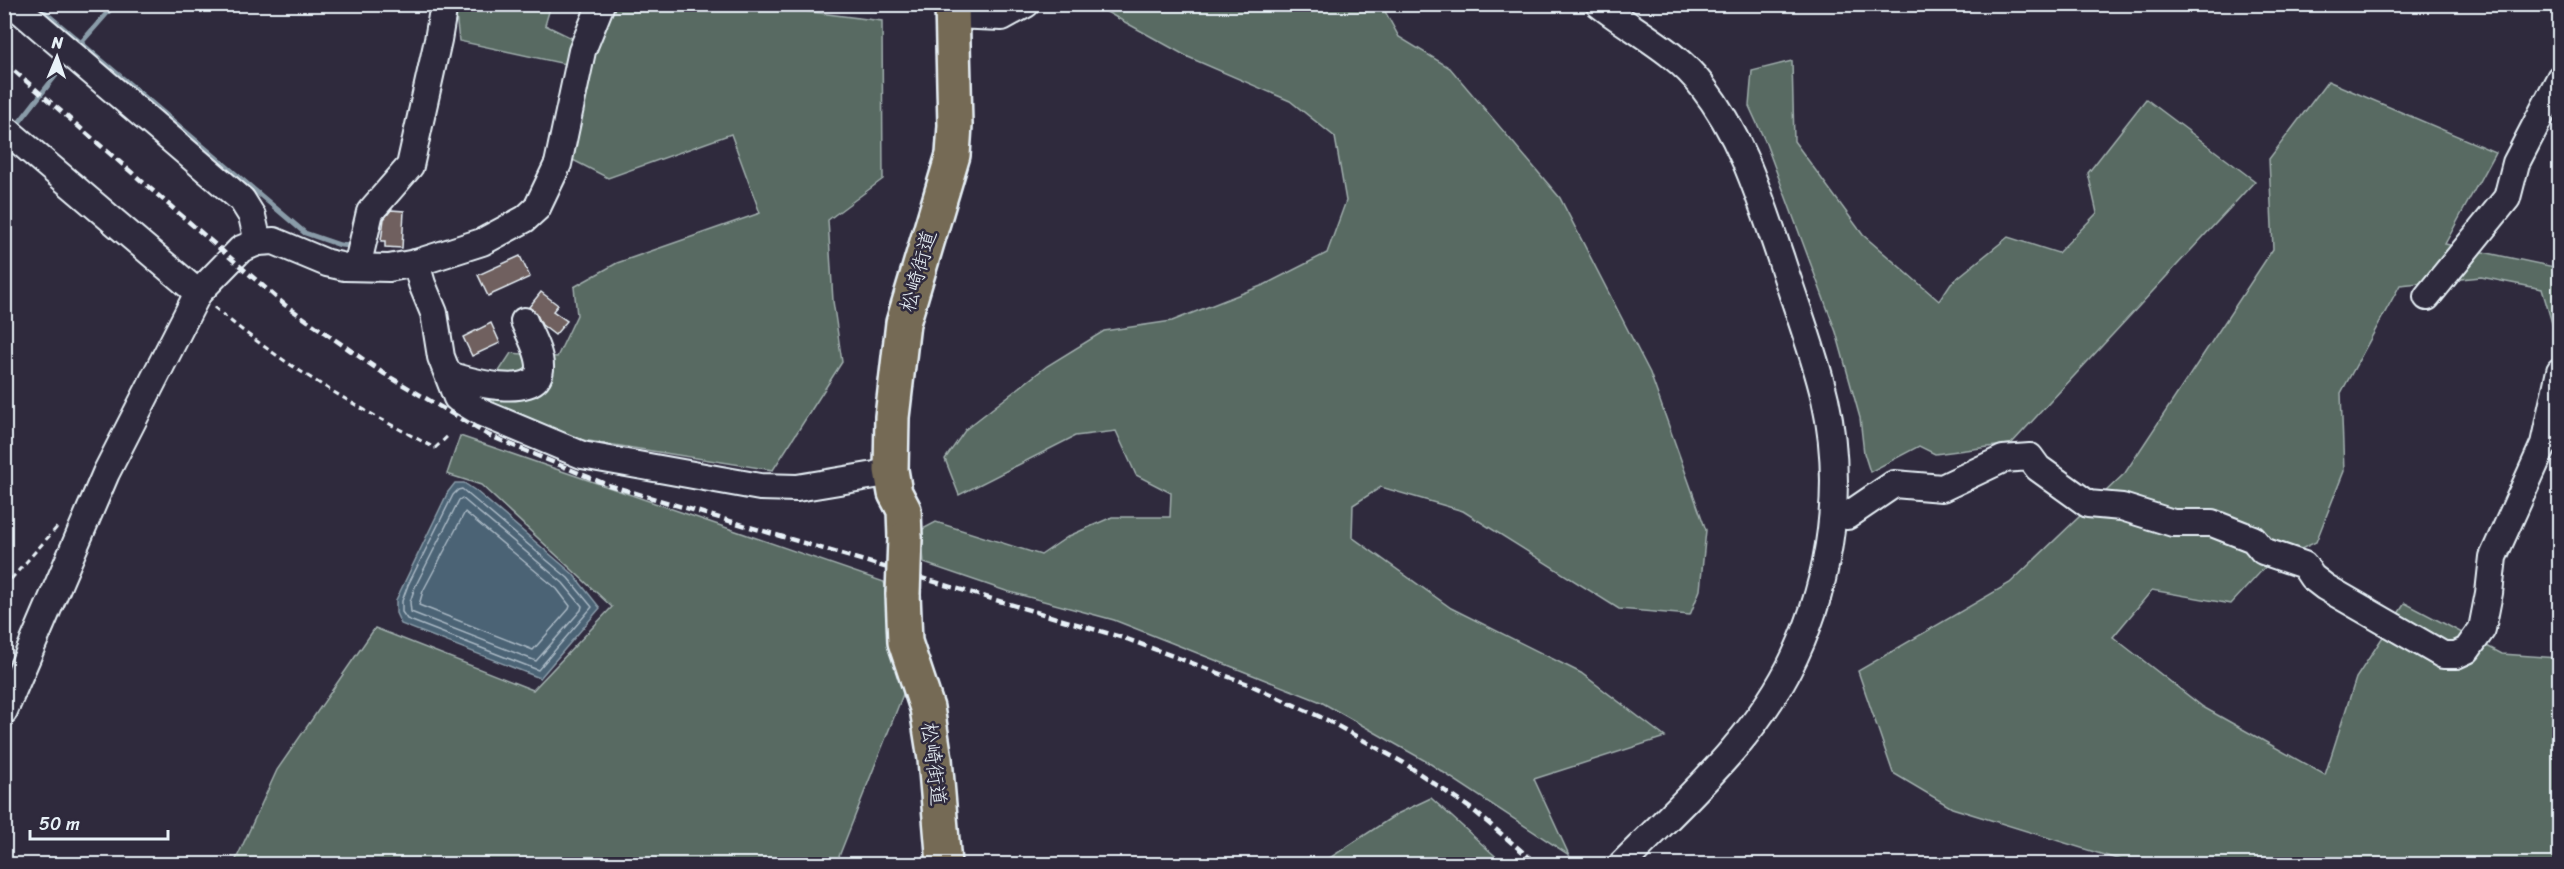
<svg xmlns="http://www.w3.org/2000/svg" width="2564" height="869" viewBox="0 0 2564 869" font-family="Sriracha,'Klee One',sans-serif">
<style>
.green{fill:#586a62;stroke:#a0aead;stroke-width:1.5}
.water{fill:#4b6375;stroke:#8a9ca9;stroke-width:1.5}
.lines{fill:none;stroke-linecap:round;stroke-linejoin:round}
.shore{stroke:#a9b8c4;stroke-width:1.5}
.stream{stroke:#8a9ca9;stroke-width:5}
.building{fill:#70615e;stroke:#e8f1f8;stroke-width:1.5}
.minor-casing{stroke:#e8f1f8;stroke-width:30}
.major-casing{stroke:#e8f1f8;stroke-width:38}
.path{stroke:#e8f1f8;stroke-width:3;stroke-dasharray:6 4.5;stroke-linecap:butt}
.minor{stroke:#2f2a3d;stroke-width:26}
.major{stroke:#756a55;stroke-width:33}
.rail{stroke:#e8f1f8;stroke-width:4.5;stroke-dasharray:9 4.5;stroke-linecap:butt}
.major-bridge-casing{stroke:#e8f1f8;stroke-width:38;stroke-linecap:butt}
.major-bridge{stroke:#756a55;stroke-width:33}
.labels{text-anchor:middle;dominant-baseline:central;stroke-width:5;stroke-linejoin:round;paint-order:stroke}
.street-label{font-size:21px;fill:#e8f1f8;stroke:#2f2a3d}
</style>
<rect width="100%" height="100%" fill="#2f2a3d"/>
<filter id="ink" filterUnits="userSpaceOnUse"><feTurbulence type="fractalNoise" baseFrequency=".0167" numOctaves="2"/><feDisplacementMap in="SourceGraphic" scale="12" xChannelSelector="R" yChannelSelector="G"/><feConvolveMatrix kernelMatrix="1 2 1 2 8 2 1 2 1" color-interpolation-filters="sRGB"/></filter>
<g filter="url(#ink)">
<g class="green">
<polygon points="750,4 882,21 883,179 828,220 833,301 842,362 773,470 576,439 481,399 511,353 557,357 577,315 574,287 617,263 760,213 731,134 608,178 571,159 584,68 459,41 455,5 551,5 545,25 592,48 610,5"/>
<polygon points="1381,4 1399,37 1450,68 1560,198 1650,373 1706,530 1700,590 1690,615 1619,609 1463,511 1381,487 1353,505 1352,537 1451,608 1581,673 1665,737 1534,779 1569,855 1429,763 1321,702 1114,620 1006,591 924,563 921,530 936,522 1041,555 1069,536 1112,517 1170,517 1171,493 1136,475 1116,431 1075,436 959,495 945,459 966,429 1047,366 1104,331 1172,321 1266,284 1327,253 1346,201 1335,137 1290,101 1188,57 1103,10 1103,5"/>
<polygon points="1792,61 1794,141 1863,235 1939,301 1951,283 2008,237 2058,253 2097,213 2088,173 2146,99 2255,181 2011,444 1935,454 1919,446 1870,472 1864,453 1860,418 1836,332 1765,141 1749,106 1752,71"/>
<polygon points="2328,81 2495,152 2445,244 2559,268 2559,347 2542,289 2481,277 2400,285 2341,393 2344,471 2316,542 2267,565 2231,604 2152,590 2113,637 2203,707 2325,775 2356,678 2405,603 2502,654 2559,658 2559,864 2133,864 1952,808 1893,773 1858,671 2010,583 2125,473 2273,249 2269,159"/>
<polygon points="460,436 884,582 911,674 836,864 234,864 277,770 375,628 533,690 612,607 481,485 447,474"/>
<polygon points="1431,798 1504,864 1324,864 1328,859 1397,814"/>
</g>
<polygon class="water" points="455,483 464,483 476,491 573,574 600,608 540,678 401,624 396,613 396,600 448,492"/>
<g class="lines">
<g class="shore">
<polygon points="462,489 568,578 592,607 538,670 407,619 402,612 402,601 408,585 453,495 458,490"/>
<polygon points="462,498 563,583 582,606 581,610 536,661 411,612 410,602 415,587 459,500"/>
<polygon points="465,512 557,589 570,606 569,609 533,650 419,605 423,591"/>
</g>
<g class="stream">
<polyline points="35,4 305,233 340,245 351,246 352,241"/>
<polyline points="80,44 115,4"/>
<polyline points="14,129 67,61"/>
</g>
</g>
<g class="building">
<polygon points="391,210 404,211 402,248 385,247 385,241 381,241 384,219"/>
<polygon points="520,256 530,277 488,296 478,275"/>
<polygon points="541,292 558,305 553,311 567,321 555,335 542,325 537,315 529,307"/>
<polygon points="491,323 500,343 472,356 463,337"/>
</g>
<g class="lines">
<defs>
<g id="minor">
<polyline points="13,4 242,200 252,216 258,242"/>
<path d="M1599,4C1633,31 1676,51 1702,86C1742,137 1760,198 1781,259C1796,306 1814,352 1825,399C1844,484 1832,577 1795,656C1757,738 1685,800 1622,864"/>
<polyline points="952,15 1002,17 1026,4"/>
<polyline points="4,128 198,293"/>
<polyline points="416,263 422,284 434,313 441,357 457,398 482,413 582,455 760,487 797,488 875,475 891,470"/>
<polyline points="357,267 370,212 410,166 438,40 444,4"/>
<polyline points="2427,297 2507,198 2516,163 2560,78"/>
<path d="M448,374C465,381 537,401 540,369C541,353 530,336 524,321"/>
<polyline points="1847,516 1894,484 1942,488 2003,459 2030,457 2038,468 2088,504 2122,507 2173,523 2212,523 2253,539 2263,551 2304,565 2312,577 2325,587 2443,655 2456,655 2467,650 2482,629 2489,593 2493,557 2544,444 2560,371"/>
<polyline points="4,711 106,473 198,293 241,249 258,242 274,241 327,263 345,267 389,268 416,263 482,242 525,219 537,208 558,164 582,51 601,4"/>
</g>
<g id="major">
<polyline points="905,538 904,510 895,493 891,470 892,417 903,323 953,155 955,125 952,4"/>
<polyline points="903,594 905,642 927,708 935,759 944,864"/>
</g>
</defs>
<use href="#minor" class="minor-casing"/>
<use href="#major" class="major-casing"/>
<g class="path">
<path d="M214,307C280,364 358,408 435,448L448,436"/>
<polyline points="4,587 59,525"/>
</g>
<use href="#minor" class="minor"/>
<use href="#major" class="major"/>
<polyline class="rail" points="4,62 285,305 383,373 488,435 605,484 1127,639 1248,684 1327,720 1404,763 1473,810 1537,864"/>
<defs>
<polyline id="major-bridge" points="903,594 905,538"/>
</defs>
<use href="#major-bridge" class="major-bridge-casing"/>
<use href="#major-bridge" class="major-bridge"/>
</g>
</g>
<g class="labels">
<g class="street-label">
<text transform="translate(918 271) rotate(-74)">松崎街道</text>
<text transform="translate(934 764) rotate(83)">松崎街道</text>
</g>
</g>
<rect width="2564" height="869" fill="none" stroke="#2f2a3d" stroke-width="24"/>
<rect x="12" y="12" width="2540" height="845" fill="none" stroke="#e8f1f8" stroke-width="2" filter="url(#ink)"/>
<g transform="translate(57 57) rotate(2)" stroke="#2f2a3d" stroke-width="4.5" paint-order="stroke">
<path d="M0-4.5L10 22L0 15L-10 22Z" fill="#e8f1f8"/>
<text y="-9" font-size="16" font-weight="bold" text-anchor="middle" fill="#e8f1f8">N</text>
</g>
<path d="M30 830v9h138v-9" fill="none" stroke="#e8f1f8" stroke-width="3"/>
<text x="39" y="830" font-size="18" fill="#e8f1f8" stroke="#2f2a3d" stroke-width="4.5" paint-order="stroke">50 m</text>
</svg>
